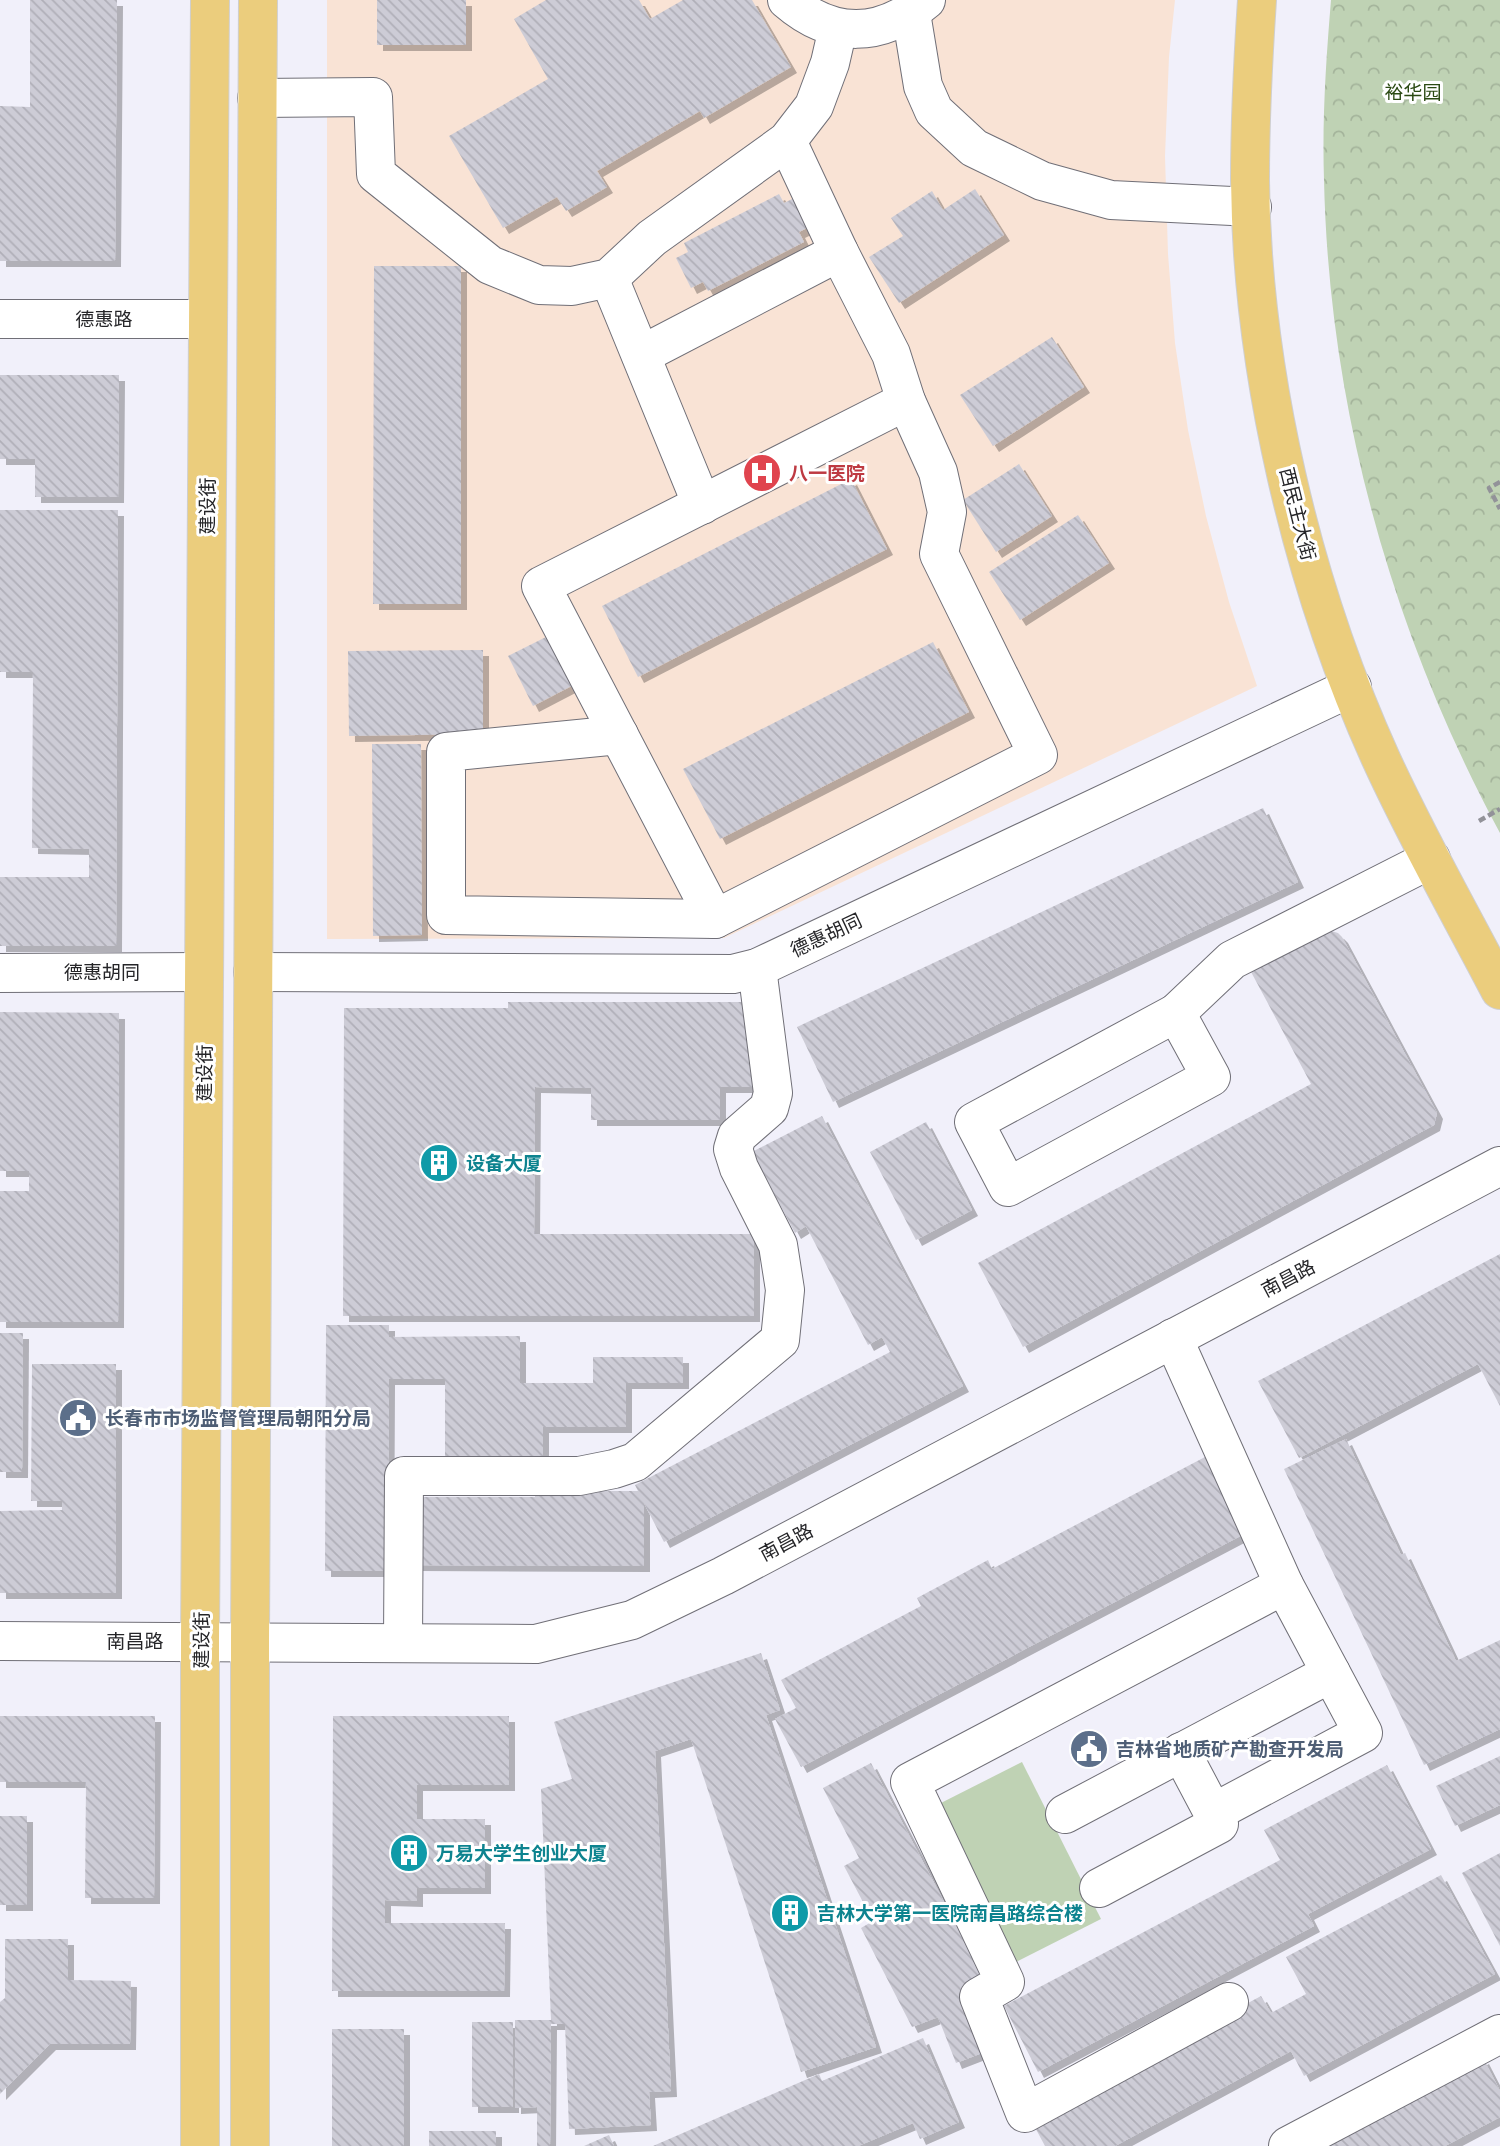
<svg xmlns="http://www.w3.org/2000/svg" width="1500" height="2146" viewBox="0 0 1500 2146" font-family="'Open Sans','Noto Sans SC',sans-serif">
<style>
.medical{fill:#f9e3d5}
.park{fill:url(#park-crowns)}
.garden{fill:#bfd2b4}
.building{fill:url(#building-back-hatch);filter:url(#shadow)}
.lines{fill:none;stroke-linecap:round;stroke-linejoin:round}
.minor-casing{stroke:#706f77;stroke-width:40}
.major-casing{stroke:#cfcfd0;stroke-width:40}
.path{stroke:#929299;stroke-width:4.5;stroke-dasharray:7 3.5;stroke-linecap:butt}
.minor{stroke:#fff;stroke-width:38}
.major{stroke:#ebcd7d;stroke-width:38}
.labels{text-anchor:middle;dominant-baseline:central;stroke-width:6;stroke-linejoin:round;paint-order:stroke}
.park-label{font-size:19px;fill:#2b4a13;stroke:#fff}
.street-label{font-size:19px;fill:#252528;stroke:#fff}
.health-label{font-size:19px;font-weight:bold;fill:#be3a42;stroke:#fff;text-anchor:start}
.culture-label{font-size:19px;font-weight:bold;fill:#0d838f;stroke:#fff;text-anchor:start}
.service-label{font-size:19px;font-weight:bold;fill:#4e5e75;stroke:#fff;text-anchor:start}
</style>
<defs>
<pattern id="park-crowns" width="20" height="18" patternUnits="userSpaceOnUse" patternTransform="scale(1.75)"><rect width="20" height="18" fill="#bfd2b4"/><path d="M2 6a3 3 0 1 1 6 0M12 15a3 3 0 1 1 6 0" fill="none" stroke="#a4b49b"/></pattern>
<pattern id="building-back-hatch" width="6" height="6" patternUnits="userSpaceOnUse" patternTransform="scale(1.75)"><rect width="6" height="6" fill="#cdccd6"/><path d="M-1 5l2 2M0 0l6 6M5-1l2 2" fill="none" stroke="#b0afb8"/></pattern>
<filter id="shadow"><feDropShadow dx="6" dy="6" stdDeviation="0" flood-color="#0004"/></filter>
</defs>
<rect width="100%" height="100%" fill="#f1f0fa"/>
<polygon class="medical" points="327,0 1175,0 1169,57 1165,156 1168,254 1175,343 1188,430 1206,516 1229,602 1257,686 724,938 327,939"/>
<path class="park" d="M1331,0H1500V833C1392,633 1329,408 1324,180C1322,120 1326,60 1331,0Z"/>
<polygon class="garden" points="1022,1762 1101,1919 1016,1962 937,1805"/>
<g class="building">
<polygon points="30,0 117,0 115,261 0,261 0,106 30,107"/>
<rect x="377" y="0" width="89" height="45"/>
<polygon points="546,0 639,0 650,19 683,0 752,0 791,67 704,118 700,111 597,171 607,187 566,211 557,197 503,228 449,136 548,79 514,19"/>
<polygon points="975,189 1004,235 899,303 869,257 903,236 891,218 932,191 943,210"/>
<polygon points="779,194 784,203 796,197 811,226 799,232 804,242 708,291 703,282 691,288 676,258 688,252 684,243"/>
<polygon points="374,266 461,266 461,604 373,604"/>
<polygon points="1052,337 1084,387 993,446 960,395"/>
<polygon points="0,375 119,375 118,497 35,497 35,459 0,459"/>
<polygon points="1019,464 1052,516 996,552 963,500"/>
<polygon points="851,479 887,549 638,677 602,606"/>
<polygon points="0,510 118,510 116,946 0,946 0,877 89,877 89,849 32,848 33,672 0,672"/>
<polygon points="1078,515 1109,563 1020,620 989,572"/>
<polygon points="556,632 581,681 533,706 508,656"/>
<polygon points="933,642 969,712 720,839 683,769"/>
<polygon points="483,650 483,734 349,736 348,651"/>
<polygon points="372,744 421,744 422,935 373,936"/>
<polygon points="1263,808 1298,882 833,1102 797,1027"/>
<polygon points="1328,930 1338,933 1342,937 1437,1113 1434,1125 1023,1347 978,1263 1311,1084 1250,970"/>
<polygon points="508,1002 755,1002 755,1087 720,1087 720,1120 591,1120 591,1088 535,1087 534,1234 754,1234 754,1316 343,1316 344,1008 508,1008"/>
<polygon points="0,1012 119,1013 118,1322 0,1322 0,1191 29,1191 29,1171 0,1171"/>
<polygon points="822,1116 963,1386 664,1542 644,1503 644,1566 413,1565 413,1497 535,1497 535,1491 638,1491 635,1485 890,1352 882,1337 868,1345 806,1226 795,1233 752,1152"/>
<polygon points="926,1122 972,1210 916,1240 870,1152"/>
<polygon points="1500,1254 1500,1406 1478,1364 1299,1458 1258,1381"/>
<polygon points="326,1325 389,1325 389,1337 520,1336 520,1383 593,1383 593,1357 683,1357 683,1383 626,1383 626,1427 543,1427 543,1462 445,1462 445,1379 389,1379 388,1571 325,1571"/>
<polygon points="0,1333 23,1333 22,1472 0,1472"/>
<polygon points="32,1364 116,1364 116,1593 0,1593 0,1511 62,1510 62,1501 31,1501"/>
<polygon points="1346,1439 1401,1555 1405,1553 1456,1661 1500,1640 1500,1729 1424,1765 1284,1469"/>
<polygon points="1205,1457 1246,1533 801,1767 775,1719 796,1708 781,1680 921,1606 917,1598 988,1560 992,1569"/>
<polygon points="761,1653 780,1710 766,1715 876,2047 801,2072 691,1739 655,1751 671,2091 649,2092 651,2125 569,2129 565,2024 551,2024 550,2146 537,2146 537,2107 515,2108 515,2020 551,2020 541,1789 572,1779 554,1722"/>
<polygon points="0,1716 155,1716 154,1898 85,1898 86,1782 0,1782"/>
<polygon points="333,1716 509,1716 509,1785 417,1785 417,1819 485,1819 485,1888 417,1888 417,1901 385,1900 385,1923 505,1923 504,1991 332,1991"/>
<polygon points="1500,1756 1500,1805 1455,1826 1436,1786"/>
<polygon points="871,1763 984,1978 987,2051 956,2063 938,2017 912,2027 861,1928 873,1921 844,1866 859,1858 823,1788"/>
<polygon points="1387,1765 1431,1849 1308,1914 1314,1926 1038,2072 1004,2006 1280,1860 1264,1830"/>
<rect x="0" y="1816" width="27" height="89"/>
<polygon points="1500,1853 1500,1946 1462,1873"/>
<polygon points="1441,1875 1495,1974 1304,2076 1291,2051 1115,2146 1045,2146 1031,2120 1261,1996 1271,2013 1306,1994 1286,1957"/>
<polygon points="5,1939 68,1939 68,1980 131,1981 130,2044 50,2044 0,2094 0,2002 5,1998"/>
<rect x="472" y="2022" width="41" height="85"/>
<rect x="332" y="2029" width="72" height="117"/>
<polygon points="923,2038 959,2122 920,2139 913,2123 858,2146 653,2146 819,2074 822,2081"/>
<polygon points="1483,2058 1500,2091 1500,2117 1445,2146 1316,2146"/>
<rect x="429" y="2131" width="67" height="15"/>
<polygon points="609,2135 614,2146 584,2146"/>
</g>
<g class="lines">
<defs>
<g id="minor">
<path d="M787,0C832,39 881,38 926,0"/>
<polyline points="911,13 923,86 934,111 974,148 1042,181 1111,200 1252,207"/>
<polyline points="257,98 373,97 376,174 490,265 539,285 572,286 609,278 652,238 787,141 814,106 830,63 838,28"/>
<polyline points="609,278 702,505"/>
<polyline points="0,319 208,319"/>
<polyline points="641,355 839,252"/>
<polyline points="619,735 446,752 446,915 715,919 1038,755 939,554 947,512 938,472 906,401 891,354 839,252 787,141"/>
<polyline points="715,919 541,586 906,401"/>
<polyline points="253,972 733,974 757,968 1352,687"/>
<polyline points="0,973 204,972"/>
<polygon points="1176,1013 1211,1077 1008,1187 974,1122"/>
<polyline points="1176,1013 1232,960 1431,859"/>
<polyline points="1173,1338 1284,1585"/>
<polyline points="0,1641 536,1644 632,1620 723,1576 1500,1166"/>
<polyline points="403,1643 404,1476 579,1476 614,1469 635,1462 780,1340 785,1290 778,1245 739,1168 733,1149 737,1136 769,1108 773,1093 757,968"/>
<polyline points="1213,1813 1363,1733 1331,1673"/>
<polyline points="1065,1814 1331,1673 1284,1585 910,1782 1005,1982 979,1997 1025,2113 1229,2002"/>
<polyline points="1099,1888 1219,1824 1181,1752"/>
<polyline points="1288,2146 1500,2034"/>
</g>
<g id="major">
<path d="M1257,0C1253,60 1250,120 1250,180C1252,372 1302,585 1381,759C1417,838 1460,913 1500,990"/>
<polyline points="200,2146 200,1641 210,0"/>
<polyline points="250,2146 250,1641 258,0"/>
</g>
</defs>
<use href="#minor" class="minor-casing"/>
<use href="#major" class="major-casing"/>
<g class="path">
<polyline points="1500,482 1489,488 1500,509"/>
<polyline points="1479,821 1500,809"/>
</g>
<use href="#minor" class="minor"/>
<use href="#major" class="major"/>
</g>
<defs>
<symbol id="hospital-disc" viewBox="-11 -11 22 22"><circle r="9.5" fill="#e0444e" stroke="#fff"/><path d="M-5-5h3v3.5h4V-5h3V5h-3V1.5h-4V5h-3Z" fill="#fff"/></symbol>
<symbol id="building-disc" viewBox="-11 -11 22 22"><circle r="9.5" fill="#0f9aa8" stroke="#fff"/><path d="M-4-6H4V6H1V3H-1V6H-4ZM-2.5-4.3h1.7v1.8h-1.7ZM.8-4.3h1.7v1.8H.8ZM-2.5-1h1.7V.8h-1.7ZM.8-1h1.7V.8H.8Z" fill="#fff"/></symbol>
<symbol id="civic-disc" viewBox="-11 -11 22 22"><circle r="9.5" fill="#5c6f8a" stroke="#fff"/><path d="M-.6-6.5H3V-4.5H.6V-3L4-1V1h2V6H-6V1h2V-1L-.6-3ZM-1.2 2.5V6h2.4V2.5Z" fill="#fff"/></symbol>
</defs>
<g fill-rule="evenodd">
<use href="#hospital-disc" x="740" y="451" width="44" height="44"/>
<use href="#building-disc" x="417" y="1141" width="44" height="44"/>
<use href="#civic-disc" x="56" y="1396" width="44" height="44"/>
<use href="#civic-disc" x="1067" y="1727" width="44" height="44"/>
<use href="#building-disc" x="387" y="1831" width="44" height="44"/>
<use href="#building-disc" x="768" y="1891" width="44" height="44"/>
</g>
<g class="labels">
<g class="park-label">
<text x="1413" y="92">裕华园</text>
</g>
<g class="street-label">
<text x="104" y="319">德惠路</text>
<text transform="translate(207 506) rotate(-90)">建设街</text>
<text transform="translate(1298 514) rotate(76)">西民主大街</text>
<text transform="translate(826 935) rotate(-25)">德惠胡同</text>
<text x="102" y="972">德惠胡同</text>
<text transform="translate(204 1073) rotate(-90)">建设街</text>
<text transform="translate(1288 1278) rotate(-28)">南昌路</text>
<text transform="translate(786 1542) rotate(-28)">南昌路</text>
<text transform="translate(201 1640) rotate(-90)">建设街</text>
<text x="135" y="1641">南昌路</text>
</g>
<g class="health-label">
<text x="789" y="473">八一医院</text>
</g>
<g class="culture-label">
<text x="466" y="1163">设备大厦</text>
<text x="436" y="1853">万易大学生创业大厦</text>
<text x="817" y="1913">吉林大学第一医院南昌路综合楼</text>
</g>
<g class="service-label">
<text x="105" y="1418">长春市市场监督管理局朝阳分局</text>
<text x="1116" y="1749">吉林省地质矿产勘查开发局</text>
</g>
</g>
</svg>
